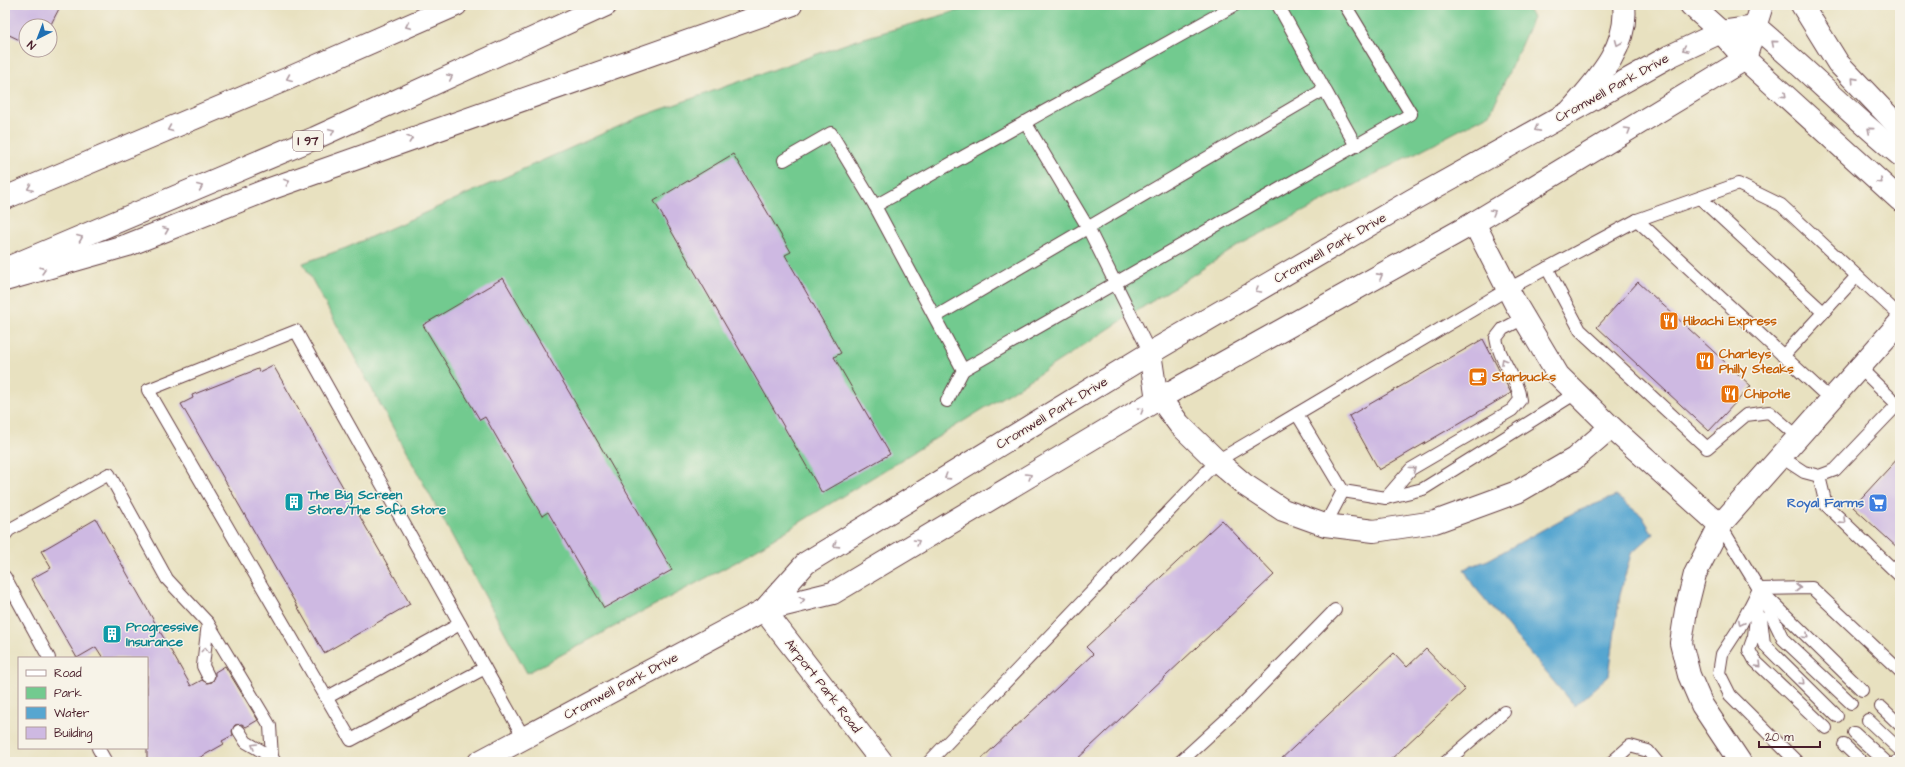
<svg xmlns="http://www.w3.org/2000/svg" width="1905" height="767" viewBox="0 0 1905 767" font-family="'Architects Daughter',sans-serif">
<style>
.green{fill:#72ca8f;stroke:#5e745d}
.water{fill:#57a6d0;stroke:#50627e}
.building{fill:#ceb9e2}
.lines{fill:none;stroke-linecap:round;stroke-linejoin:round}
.service-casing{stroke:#623c41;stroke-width:14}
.minor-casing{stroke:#623c41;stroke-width:24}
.primary-casing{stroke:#623c41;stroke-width:24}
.motorway-casing{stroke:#623c41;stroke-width:24}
.service{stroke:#fff;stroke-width:12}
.minor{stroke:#fff;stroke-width:22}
.primary{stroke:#fff;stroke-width:22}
.motorway{stroke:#fff;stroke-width:22}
.oneway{stroke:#ae9aa0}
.labels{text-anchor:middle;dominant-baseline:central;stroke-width:3;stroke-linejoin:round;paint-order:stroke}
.shield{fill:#f7f3e8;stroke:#7e5f64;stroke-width:1}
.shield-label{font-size:12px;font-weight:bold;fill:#4a1f2b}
.street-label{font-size:13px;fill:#4a1f2b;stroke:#f7f3e8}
.food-label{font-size:13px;font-weight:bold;fill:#c56008;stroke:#f7f3e8;text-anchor:start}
.culture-label{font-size:13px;font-weight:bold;fill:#0d838f;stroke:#f7f3e8;text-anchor:start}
.shop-label{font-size:13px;font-weight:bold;fill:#366cbe;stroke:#f7f3e8;text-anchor:end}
</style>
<rect width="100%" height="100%" fill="#f7f3e8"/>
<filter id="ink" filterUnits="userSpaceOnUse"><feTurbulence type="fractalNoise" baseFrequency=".025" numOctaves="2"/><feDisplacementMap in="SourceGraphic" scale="8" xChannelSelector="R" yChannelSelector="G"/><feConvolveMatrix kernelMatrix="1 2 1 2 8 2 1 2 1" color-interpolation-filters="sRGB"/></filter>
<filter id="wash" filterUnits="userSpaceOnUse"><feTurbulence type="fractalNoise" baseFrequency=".012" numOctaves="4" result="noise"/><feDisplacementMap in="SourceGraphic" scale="16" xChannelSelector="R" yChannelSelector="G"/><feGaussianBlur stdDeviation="0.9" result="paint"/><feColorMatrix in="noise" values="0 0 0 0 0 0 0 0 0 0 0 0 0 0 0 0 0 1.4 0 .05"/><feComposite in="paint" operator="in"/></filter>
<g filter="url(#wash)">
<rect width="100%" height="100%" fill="#e8e1c0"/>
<polygon class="green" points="977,5 1526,5 1533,18 1490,114 1241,244 1017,388 736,562 527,673 303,263 346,248 640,117 854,41"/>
<polygon class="water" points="1616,496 1642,516 1653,534 1631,554 1620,594 1609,675 1574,706 1473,585 1464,569 1488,560 1573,513"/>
<g id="blocks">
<g class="building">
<polygon points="5,5 61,5 50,26 26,26 26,43 5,33"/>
<polygon points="733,154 791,252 785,255 841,353 834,357 890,454 822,493 654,201"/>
<polygon points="503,278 672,570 604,608 548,512 542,516 485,417 480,420 423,325"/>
<polygon points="1638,282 1751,386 1709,431 1597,327"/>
<polygon points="1483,339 1511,393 1379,470 1349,416"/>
<polygon points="273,365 410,604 324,653 181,404 193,398 192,395 258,369 259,372"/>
<polygon points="1900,456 1900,550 1853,507"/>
<polygon points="96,519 191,686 202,680 207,683 212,682 215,677 215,672 225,666 258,720 246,727 242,724 235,725 232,731 233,735 222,741 224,744 192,762 147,762 147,658 103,658 96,647 77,658 31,579 51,568 41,551"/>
<polygon points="1222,520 1274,575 1074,762 978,762 1093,654 1086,647"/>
<polygon points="1426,649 1465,690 1388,762 1278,762 1394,653 1407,667"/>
</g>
</g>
</g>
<g filter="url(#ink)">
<use href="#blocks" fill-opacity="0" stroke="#623c41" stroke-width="1"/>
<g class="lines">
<defs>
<g id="service">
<polyline points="1278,5 1356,146"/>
<polyline points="1025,122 1087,226 1150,353"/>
<polyline points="784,160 831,133 875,206"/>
<polyline points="1700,198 1823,312"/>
<polyline points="1637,220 1831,400"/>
<polyline points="1547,268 1580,330 1707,448 1746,415 1769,412 1798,437"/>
<polyline points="935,317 1325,89"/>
<polyline points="1783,356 1857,276"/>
<polyline points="1860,368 1900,407"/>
<polyline points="963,370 1411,114 1345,5"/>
<polyline points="947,401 963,370 875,206 1235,5"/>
<polyline points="1297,414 1343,491 1386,498 1423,489 1576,393"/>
<polyline points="1781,457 1804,472 1819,476 1835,470 1900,402"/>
<polyline points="1819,476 1826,505 1900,576"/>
<path d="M1386,498L1411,469L1512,410L1520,400C1518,377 1499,361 1496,338L1503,329L1524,318"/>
<polyline points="1325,525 1343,491"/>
<polyline points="1720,525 1759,589 1783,639 1851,703"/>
<polyline points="5,535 9,530 109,474 167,579 208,623 270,726 272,757 275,762"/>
<polyline points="5,577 49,658"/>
<polyline points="1759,589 1739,628 1722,654 1719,673 1730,695 1797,762"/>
<polyline points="1759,589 1812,588 1900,671"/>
<polyline points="1765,595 1862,690"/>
<polyline points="1758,598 1754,636 1749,650 1755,661 1826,728"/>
<polyline points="1761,618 1764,644 1837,716"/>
<polyline points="485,668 351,740 148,390 296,331 524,738"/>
<polyline points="208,676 203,666 208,623"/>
<polyline points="326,698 460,624"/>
<polyline points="1881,707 1900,725"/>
<polyline points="1868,720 1900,750"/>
<polyline points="239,731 246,742 272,757 264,762"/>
<polyline points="1854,733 1886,762"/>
<polyline points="1844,745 1862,762"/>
<polyline points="98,748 106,762"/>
<polyline points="929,762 1217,461 1508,289 1637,220 1738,184 1781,205 1900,316"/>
<polyline points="1180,762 1240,707 1335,610"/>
<polyline points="1446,762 1504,712"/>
<polyline points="1612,762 1630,746 1648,751 1657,762"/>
<polyline points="1897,762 1900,759"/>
</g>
<g id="minor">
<polyline points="1474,223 1515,303 1558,375 1611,427 1720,525"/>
<polyline points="1150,353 1156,393 1179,424 1217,461 1245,485 1283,510 1325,525 1374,531 1435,522 1517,492 1574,459 1611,427"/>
<path d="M764,610L806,563L1150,353L1412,200L1670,56L1721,32L1756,27C1805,68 1850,114 1900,155"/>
<polyline points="764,610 882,762"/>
<polyline points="479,762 764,610 833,593 1160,398 1474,223 1745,59"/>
<polyline points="1740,762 1702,705 1689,675 1681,643 1686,610 1695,574 1720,525 1900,322"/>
</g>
<polyline id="primary" points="1745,59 1900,200"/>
<g id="motorway">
<polyline points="1691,5 1721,32 1745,59 1762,5"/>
<polyline points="1802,5 1838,63 1900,128"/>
<path d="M1571,110C1596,81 1629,47 1624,5"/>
<polyline points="5,198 287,79 456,5"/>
<polyline points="12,266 315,138 606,5"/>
<polyline points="5,280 128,245 267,190 791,5"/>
</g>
</defs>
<use href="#service" class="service-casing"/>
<use href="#minor" class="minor-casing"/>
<use href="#primary" class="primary-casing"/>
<use href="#motorway" class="motorway-casing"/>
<use href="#service" class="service"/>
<use href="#minor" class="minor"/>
<use href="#primary" class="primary"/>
<use href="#motorway" class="motorway"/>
</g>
<defs><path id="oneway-chevron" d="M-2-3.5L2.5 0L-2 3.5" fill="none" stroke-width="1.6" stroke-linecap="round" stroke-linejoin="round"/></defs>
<g class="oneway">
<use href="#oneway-chevron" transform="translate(408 26) rotate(156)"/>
<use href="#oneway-chevron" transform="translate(1618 43) rotate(112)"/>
<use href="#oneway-chevron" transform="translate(1774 43) rotate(-140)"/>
<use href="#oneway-chevron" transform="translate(1685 49) rotate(155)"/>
<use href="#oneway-chevron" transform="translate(450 77) rotate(-25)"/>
<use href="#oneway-chevron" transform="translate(289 78) rotate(157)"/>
<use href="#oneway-chevron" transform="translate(1854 80) rotate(-132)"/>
<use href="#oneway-chevron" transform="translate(1784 95) rotate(42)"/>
<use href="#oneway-chevron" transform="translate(170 129) rotate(157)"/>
<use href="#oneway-chevron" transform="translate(1537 129) rotate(151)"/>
<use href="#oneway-chevron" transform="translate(1628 130) rotate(-31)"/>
<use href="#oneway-chevron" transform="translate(1870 130) rotate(-140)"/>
<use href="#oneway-chevron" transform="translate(332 131) rotate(-25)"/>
<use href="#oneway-chevron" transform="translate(410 139) rotate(-19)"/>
<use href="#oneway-chevron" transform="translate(1880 181) rotate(42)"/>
<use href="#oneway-chevron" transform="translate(287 182) rotate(-20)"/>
<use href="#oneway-chevron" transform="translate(200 187) rotate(-23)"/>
<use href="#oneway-chevron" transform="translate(30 188) rotate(158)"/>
<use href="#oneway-chevron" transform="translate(1493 212) rotate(-31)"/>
<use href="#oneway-chevron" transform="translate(166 230) rotate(-22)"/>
<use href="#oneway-chevron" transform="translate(80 238) rotate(-22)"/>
<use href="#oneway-chevron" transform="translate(43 270) rotate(-16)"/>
<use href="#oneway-chevron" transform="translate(1380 276) rotate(-29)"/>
<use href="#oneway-chevron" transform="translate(1258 290) rotate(150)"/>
<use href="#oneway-chevron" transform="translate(1504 361) rotate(-119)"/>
<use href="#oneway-chevron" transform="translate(1141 410) rotate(-31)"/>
<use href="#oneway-chevron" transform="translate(1413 469) rotate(-38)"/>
<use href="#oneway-chevron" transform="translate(1029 476) rotate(-31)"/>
<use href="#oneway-chevron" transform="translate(947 477) rotate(148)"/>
<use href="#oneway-chevron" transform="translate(1843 521) rotate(44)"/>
<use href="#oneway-chevron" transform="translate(917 542) rotate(-31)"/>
<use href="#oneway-chevron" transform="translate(836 545) rotate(148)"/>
<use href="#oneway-chevron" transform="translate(1798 588)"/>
<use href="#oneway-chevron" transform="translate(802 600) rotate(-14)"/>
<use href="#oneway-chevron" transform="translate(1741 623) rotate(117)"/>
<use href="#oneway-chevron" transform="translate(1806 636) rotate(44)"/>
<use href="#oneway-chevron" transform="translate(205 650) rotate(-83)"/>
<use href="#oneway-chevron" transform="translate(1759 665) rotate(45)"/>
<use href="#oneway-chevron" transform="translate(1802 682) rotate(44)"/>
<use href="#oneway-chevron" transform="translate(254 746) rotate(-150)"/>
</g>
</g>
<defs>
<symbol id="restaurant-square" viewBox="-11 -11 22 22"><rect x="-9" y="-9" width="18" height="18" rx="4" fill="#e8710a" stroke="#f7f3e8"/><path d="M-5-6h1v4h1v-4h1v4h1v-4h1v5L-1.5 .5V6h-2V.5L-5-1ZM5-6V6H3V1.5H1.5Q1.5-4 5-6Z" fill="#fff"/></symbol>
<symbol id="cafe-square" viewBox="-11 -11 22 22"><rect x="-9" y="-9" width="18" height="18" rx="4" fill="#e8710a" stroke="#f7f3e8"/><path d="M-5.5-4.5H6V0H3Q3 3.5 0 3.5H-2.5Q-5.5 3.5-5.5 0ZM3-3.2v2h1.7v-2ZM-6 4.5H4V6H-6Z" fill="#fff"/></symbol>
<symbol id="building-square" viewBox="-11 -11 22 22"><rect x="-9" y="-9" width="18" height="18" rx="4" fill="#0f9aa8" stroke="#f7f3e8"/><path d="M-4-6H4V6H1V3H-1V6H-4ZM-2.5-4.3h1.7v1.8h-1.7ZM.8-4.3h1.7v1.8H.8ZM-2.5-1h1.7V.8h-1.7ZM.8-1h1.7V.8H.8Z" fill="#fff"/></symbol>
<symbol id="supermarket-square" viewBox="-11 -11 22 22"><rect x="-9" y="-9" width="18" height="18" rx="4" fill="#3f7fe0" stroke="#f7f3e8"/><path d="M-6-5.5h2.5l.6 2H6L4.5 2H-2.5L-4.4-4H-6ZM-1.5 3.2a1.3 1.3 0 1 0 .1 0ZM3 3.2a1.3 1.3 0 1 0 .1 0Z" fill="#fff"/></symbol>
</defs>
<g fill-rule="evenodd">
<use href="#restaurant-square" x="1658" y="310" width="22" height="22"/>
<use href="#restaurant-square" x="1694" y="350" width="22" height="22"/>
<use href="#cafe-square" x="1467" y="366" width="22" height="22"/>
<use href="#restaurant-square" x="1719" y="383" width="22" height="22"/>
<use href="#building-square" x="283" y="491" width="22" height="22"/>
<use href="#supermarket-square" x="1867" y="492" width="22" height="22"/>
<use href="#building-square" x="101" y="623" width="22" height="22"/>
</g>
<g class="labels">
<rect class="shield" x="293" y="131" width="30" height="20" rx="3"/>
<g class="shield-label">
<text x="308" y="141">I 97</text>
</g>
<g class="street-label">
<text transform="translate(1612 88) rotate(-29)">Cromwell Park Drive</text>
<text transform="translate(1330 248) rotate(-30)">Cromwell Park Drive</text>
<text transform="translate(1052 413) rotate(-31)">Cromwell Park Drive</text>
<text transform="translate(621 686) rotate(-28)">Cromwell Park Drive</text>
<text transform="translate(823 686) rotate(52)">Airport Park Road</text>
</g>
<g class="food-label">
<text x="1683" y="321">Hibachi Express</text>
<text x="1719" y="354">Charleys<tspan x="1719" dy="15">Philly Steaks</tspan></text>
<text x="1492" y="377">Starbucks</text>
<text x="1744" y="394">Chipotle</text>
</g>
<g class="culture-label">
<text x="308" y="495">The Big Screen<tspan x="308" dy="15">Store/The Sofa Store</tspan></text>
<text x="126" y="627">Progressive<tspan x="126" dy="15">Insurance</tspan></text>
</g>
<g class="shop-label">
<text x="1864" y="503">Royal Farms</text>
</g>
</g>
<rect width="1905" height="767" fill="none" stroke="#f7f3e8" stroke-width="20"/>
<rect x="18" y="657" width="130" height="92" fill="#f7f3e8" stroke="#b29e9c"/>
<rect x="26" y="670" width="20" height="6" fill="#ffffff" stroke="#b29e9c"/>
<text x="54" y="677" font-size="12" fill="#4a1f2b">Road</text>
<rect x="26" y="687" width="20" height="12" fill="#72ca8f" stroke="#b29e9c"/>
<text x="54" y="697" font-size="12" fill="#4a1f2b">Park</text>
<rect x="26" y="707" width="20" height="12" fill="#57a6d0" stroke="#b29e9c"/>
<text x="54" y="717" font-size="12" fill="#4a1f2b">Water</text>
<rect x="26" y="727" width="20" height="12" fill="#ceb9e2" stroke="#b29e9c"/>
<text x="54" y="737" font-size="12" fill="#4a1f2b">Building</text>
<g transform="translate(38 38) rotate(222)"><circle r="19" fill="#f7f3e8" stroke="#b29e9c"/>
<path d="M0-3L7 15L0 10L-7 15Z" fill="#1f6fb2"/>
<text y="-6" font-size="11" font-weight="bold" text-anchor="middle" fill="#4a1f2b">N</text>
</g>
<path d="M1759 741v6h61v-6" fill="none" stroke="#4a1f2b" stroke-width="2"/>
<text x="1765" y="741" font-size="12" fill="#4a1f2b" stroke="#f7f3e8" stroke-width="3" paint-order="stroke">20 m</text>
</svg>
